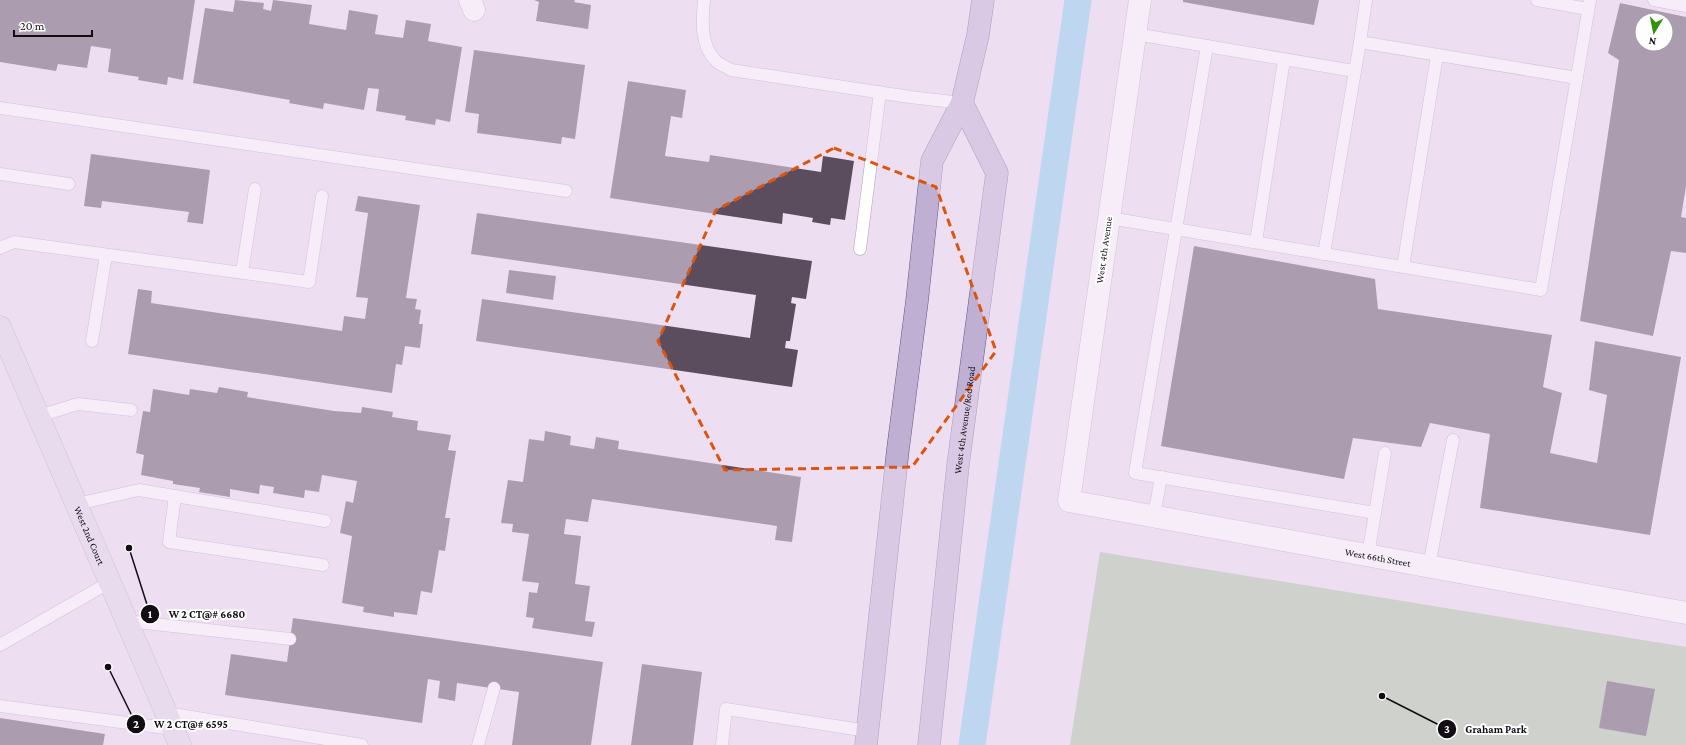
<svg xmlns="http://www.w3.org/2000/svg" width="1686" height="745" viewBox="0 0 1686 745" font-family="'Crimson Pro',serif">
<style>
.green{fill:#a7c09e}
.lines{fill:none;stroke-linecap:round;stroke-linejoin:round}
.canal{stroke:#85cdf0;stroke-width:27}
.building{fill:#5b4d5e;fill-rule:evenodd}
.lane-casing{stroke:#ad9eb1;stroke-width:13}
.street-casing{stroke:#ad9eb1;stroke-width:23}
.secondary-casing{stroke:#ad9eb1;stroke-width:23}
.primary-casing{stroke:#66547d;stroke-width:23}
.lane{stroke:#fff;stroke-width:12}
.street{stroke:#fff;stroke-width:22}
.secondary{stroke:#dfd7e9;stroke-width:22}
.primary{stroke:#beafd3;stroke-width:22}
.marked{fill:none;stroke:#dd550c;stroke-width:3;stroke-dasharray:8 5;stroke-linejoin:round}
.labels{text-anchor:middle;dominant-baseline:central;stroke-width:4;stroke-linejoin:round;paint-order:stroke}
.street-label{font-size:10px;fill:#120d13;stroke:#fff}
.leader{fill:none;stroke:#120d13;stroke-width:1.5}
.callout-dot{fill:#120d13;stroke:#fff;stroke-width:1.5}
.mark-label{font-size:12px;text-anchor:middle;font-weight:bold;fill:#fff}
.callout-label{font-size:11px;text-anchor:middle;font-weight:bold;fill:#120d13;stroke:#fff;stroke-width:4;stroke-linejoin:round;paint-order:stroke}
</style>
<rect width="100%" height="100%" fill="#eedef2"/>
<polygon class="green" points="1100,552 1686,647 1686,745 1070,745"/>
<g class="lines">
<polyline class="canal" points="972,745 1078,0"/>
</g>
<g class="building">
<polygon points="0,0 195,0 183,80 168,77 167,85 138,80 139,77 108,72 111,49 91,46 87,68 58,64 56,71 0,62"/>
<polygon points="235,0 264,3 263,9 271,11 273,0 312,5 309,24 346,30 349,10 378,15 375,34 403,38 406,20 431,24 428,41 462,47 450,122 436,119 435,125 405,120 406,116 376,111 379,89 368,88 364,110 324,103 323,109 289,103 290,100 193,83 205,8 233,12"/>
<polygon points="534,0 575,0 574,2 591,5 588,29 536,21 539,2"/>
<polygon points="1183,0 1319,0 1314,25 1183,2"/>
<path d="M1620,3L1686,17V186L1681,217L1686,218V253L1671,251L1653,336L1580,321L1619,60L1608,53ZM1642,20H1666V44H1642Z"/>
<polygon points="474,50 585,65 575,139 562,137 561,144 477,133 479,114 465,112"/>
<polygon points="628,81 686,90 682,118 671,116 665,156 709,162 710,155 821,172 823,156 854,161 845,220 831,218 830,225 812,222 813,218 783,213 782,224 610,198"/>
<polygon points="91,154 210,170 203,224 187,222 189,212 102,201 101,208 84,206"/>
<polygon points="358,196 420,205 406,298 417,299 415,309 421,310 419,324 423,324 420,348 405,346 402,365 396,364 392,393 128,354 138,289 152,291 151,303 342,331 344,316 365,319 368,298 356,297 368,213 355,211"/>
<polygon points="477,213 812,261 806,299 792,297 791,303 796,304 790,341 786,341 785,348 798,350 792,387 476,341 482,299 750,338 756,295 471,254"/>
<polygon points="1194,246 1375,279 1378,309 1552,335 1543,387 1562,393 1550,453 1597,463 1607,395 1589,390 1595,341 1681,357 1650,535 1480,508 1490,434 1430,423 1421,447 1353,438 1344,479 1161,446"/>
<polygon points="509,270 556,276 553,300 506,293"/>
<polygon points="219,387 248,392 247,397 334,411 361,413 362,407 393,412 392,417 418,421 417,430 451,435 448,450 456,451 445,518 450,518 445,551 439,550 432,593 421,591 417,615 394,612 394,617 363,612 364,607 342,603 352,536 340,533 346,501 353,503 357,481 322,475 319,492 305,490 304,498 273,493 274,487 260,485 259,494 230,489 230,497 199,492 200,488 173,484 173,481 141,475 144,455 136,453 143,411 150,412 153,389 189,395 190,389 217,393"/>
<polygon points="545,431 571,436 570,445 594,449 596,437 619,441 618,449 801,477 792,542 775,540 777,526 592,499 588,522 566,519 564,534 581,536 575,584 590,586 585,621 595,622 592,637 532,628 534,618 526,617 529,592 537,593 539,583 522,581 529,534 512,532 513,524 501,523 508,480 523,482 529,439 544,441"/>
<polygon points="293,618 603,662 591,745 512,745 519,692 457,683 455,701 438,698 440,681 428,679 422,723 225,695 231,654 287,662"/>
<polygon points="642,664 702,672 693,745 631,745"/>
<polygon points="1607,681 1655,689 1646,736 1599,728"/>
<polygon points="0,718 105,734 103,745 0,745"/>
</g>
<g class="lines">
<defs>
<g id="lane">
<path d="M704,0C702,21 700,46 717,62C721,65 727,67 731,70L910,97L962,103"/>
<polyline points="1537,0 1588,9"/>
<polyline points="1654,0 1686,6"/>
<polyline points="1135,34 1207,46 1135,473 1375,513"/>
<polyline points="1360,42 1366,0"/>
<polyline points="1207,46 1354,71"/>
<polyline points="0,108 566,191"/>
<polyline points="0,174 69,184"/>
<polyline points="1109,218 1541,290 1590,0"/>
<polyline points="1256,242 1284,60"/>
<polyline points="0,248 14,242 309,282 322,196"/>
<polyline points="860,249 880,92"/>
<polyline points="1324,254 1360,42 1577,78"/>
<polyline points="1403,267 1437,55"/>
<polyline points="242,272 255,189"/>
<polyline points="92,341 106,255"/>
<polyline points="39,416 78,404 131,410"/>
<polyline points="175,496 169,542 323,565"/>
<polyline points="77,504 139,490 325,521"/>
<polyline points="1154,516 1161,477"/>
<polyline points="1368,555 1385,453"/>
<polyline points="1429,566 1453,440"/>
<polyline points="127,621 290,639"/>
<polyline points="0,645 110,582"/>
<polyline points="0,706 173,729"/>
<polyline points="167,713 362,745"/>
<polyline points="478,745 494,688"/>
<polyline points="722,745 726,709 868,731"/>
</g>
<g id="street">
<polyline points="470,0 474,10"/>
<path id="s1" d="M1140,0L1069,501L1686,613"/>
</g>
<g id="secondary">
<path id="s2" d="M0,327L180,745"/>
</g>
<g id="primary">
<polyline points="866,745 898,449 917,301 932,161 962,103 978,35 983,0"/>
<path id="s3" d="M929,745L958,465L997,173L962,103"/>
</g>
</defs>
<use href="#lane" class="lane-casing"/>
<use href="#street" class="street-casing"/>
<use href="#secondary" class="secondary-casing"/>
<use href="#primary" class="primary-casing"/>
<use href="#lane" class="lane"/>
<use href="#street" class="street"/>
<use href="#secondary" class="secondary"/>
<use href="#primary" class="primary"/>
</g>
<path d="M0 0H1686V745H0ZM834,148L936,187L996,351L912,467L725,470L658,341L716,210Z" fill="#eedef2" fill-opacity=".55" fill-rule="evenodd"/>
<path class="marked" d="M834,148L936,187L996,351L912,467L725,470L658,341L716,210Z"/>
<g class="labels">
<g class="street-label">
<text transform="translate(1104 250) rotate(-82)">West 4th Avenue</text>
<text stroke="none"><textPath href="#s3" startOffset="327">West 4th Avenue/Red Road</textPath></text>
<text stroke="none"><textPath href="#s2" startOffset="227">West 2nd Court</textPath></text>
<text stroke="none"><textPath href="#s1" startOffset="820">West 66th Street</textPath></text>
</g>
</g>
<path class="leader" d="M129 548L150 614M108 667L136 724M1382 696L1447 729"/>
<g class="callout-dot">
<circle cx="129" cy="548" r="4"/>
<circle cx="108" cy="667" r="4"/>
<circle cx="1382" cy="696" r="4"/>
<circle cx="150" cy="614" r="10"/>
<circle cx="136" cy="724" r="10"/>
<circle cx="1447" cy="729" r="10"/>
</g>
<g class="mark-label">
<text x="150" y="618">1</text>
<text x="136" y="728">2</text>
<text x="1447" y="733">3</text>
</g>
<g class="callout-label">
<text x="207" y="618">W 2 CT@# 6680</text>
<text x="191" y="728">W 2 CT@# 6595</text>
<text x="1496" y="733">Graham Park</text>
</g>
<g transform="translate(1654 32) rotate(190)"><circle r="19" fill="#ffffff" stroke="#a09ea1"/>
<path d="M0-3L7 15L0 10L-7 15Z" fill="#31910b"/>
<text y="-6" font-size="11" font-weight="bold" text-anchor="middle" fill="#120d13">N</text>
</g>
<path d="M14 30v6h78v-6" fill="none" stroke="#120d13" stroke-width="2"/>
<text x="20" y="30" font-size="12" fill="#120d13" stroke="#ffffff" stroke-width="3" paint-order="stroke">20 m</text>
</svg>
